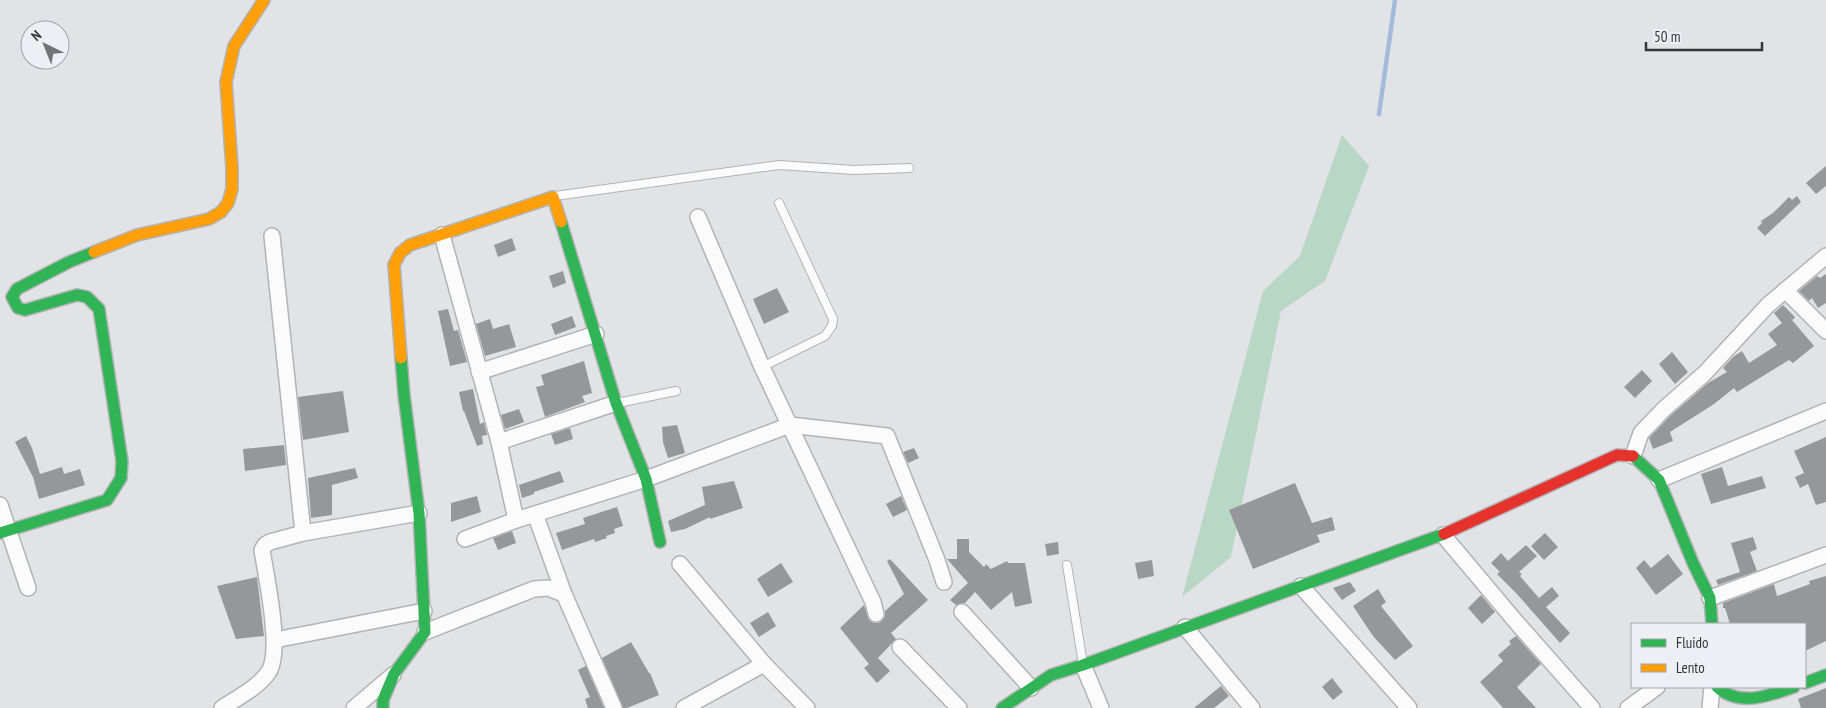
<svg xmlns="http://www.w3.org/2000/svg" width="1826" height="708" viewBox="0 0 1826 708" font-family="'PT Sans Narrow',sans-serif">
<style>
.green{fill:#b9d7c6}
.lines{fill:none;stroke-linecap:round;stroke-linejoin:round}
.stream{stroke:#a4badb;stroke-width:4.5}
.building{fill:#96979a}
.lane-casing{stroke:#b2b3b6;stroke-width:10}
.street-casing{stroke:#b2b3b6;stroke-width:18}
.fast-casing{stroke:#b2b3b6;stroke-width:14}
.slow-casing{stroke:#b2b3b6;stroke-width:14}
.jam-casing{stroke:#b2b3b6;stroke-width:14}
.lane{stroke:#fbfbfb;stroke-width:8}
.street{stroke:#fbfbfb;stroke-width:15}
.fast{stroke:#30b455;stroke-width:11}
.slow{stroke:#ff9f0a;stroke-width:11}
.jam{stroke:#e5322d;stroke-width:11}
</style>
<rect width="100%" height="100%" fill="#e2e3e6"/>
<polygon class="green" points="1342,135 1369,166 1325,281 1281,311 1231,557 1182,597 1263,291 1300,256"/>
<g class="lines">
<polyline class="stream" points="1379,114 1395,0"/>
</g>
<g class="building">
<polygon points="1826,166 1826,186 1816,194 1806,183"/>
<polygon points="1797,196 1801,202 1765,236 1757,228 1762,223 1761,221 1773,213 1789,197 1792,200"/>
<polygon points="512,238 516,250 498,257 494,245"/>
<polygon points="563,271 566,283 553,288 549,276"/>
<polygon points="1826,274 1826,303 1818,308 1812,298 1809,301 1799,291 1817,276 1820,278"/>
<polygon points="777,288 789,312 764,324 753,299"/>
<polygon points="1783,305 1793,315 1795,318 1792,320 1814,346 1793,363 1789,360 1737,392 1734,388 1714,404 1670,432 1673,441 1653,449 1649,438 1670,416 1708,383 1727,372 1723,368 1733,357 1742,351 1749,363 1777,345 1768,334 1782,323 1774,313"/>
<polygon points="448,309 454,331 458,330 467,362 450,366 438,311"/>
<polygon points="572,316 576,327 555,335 551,324"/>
<polygon points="490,319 493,329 509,324 516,347 485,356 476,324"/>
<polygon points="1672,352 1688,372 1675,384 1659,364"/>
<polygon points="584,361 592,393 582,396 585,402 545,417 536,387 544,385 541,375"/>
<polygon points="1642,370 1652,381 1635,398 1624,387"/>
<polygon points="473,389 480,424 484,422 487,435 482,436 483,444 477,446 464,411 463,411 459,392"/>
<polygon points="343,391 349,432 303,440 298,397"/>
<polygon points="519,409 524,422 505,429 501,415"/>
<polygon points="677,425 685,453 668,458 663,442 662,427"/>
<polygon points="570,428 573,439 555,445 551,434"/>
<polygon points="26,436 32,448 40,474 62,467 64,474 80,469 85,485 39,499 33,477 15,442"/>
<polygon points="1826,437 1826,502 1816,505 1808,484 1800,488 1795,477 1804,473 1794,451"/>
<polygon points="284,445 286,465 245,471 243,449"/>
<polygon points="914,448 919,458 908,463 903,452"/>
<polygon points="1722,467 1728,486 1762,476 1766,488 1711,504 1701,474"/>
<polygon points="355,468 358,478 332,485 332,515 311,518 308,478"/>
<polygon points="560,471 564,482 534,492 534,494 522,498 519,485"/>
<polygon points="734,481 743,508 710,519 710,517 685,529 671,532 668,521 705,505 702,487"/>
<polygon points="1295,483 1312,523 1332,517 1335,530 1317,535 1320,542 1253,569 1229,510"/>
<polygon points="477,496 481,512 451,522 451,503"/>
<polygon points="901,496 907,510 893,517 886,504"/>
<polygon points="617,507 623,526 614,529 615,533 606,536 607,538 595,542 594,539 562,550 556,533 585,524 583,518"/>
<polygon points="512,531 516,543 498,550 493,538"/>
<polygon points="1545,533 1558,547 1544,560 1531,546"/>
<polygon points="1753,537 1757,549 1750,552 1757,571 1718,585 1716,580 1740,572 1731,543"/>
<polygon points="957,539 969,539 969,552 984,567 986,564 991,569 1007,561 1008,563 1025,563 1032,603 1015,607 1012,592 991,610 975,592 965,603 956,605 950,600 968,583 947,559 957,559"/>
<polygon points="1058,542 1059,554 1047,556 1045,544"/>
<polygon points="1526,545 1537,556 1519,572 1522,574 1520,576 1539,598 1552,587 1559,596 1546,607 1570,633 1560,643 1517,594 1497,574 1500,572 1491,563 1501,553 1508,561"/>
<polygon points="1668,554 1683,574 1656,595 1636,568 1644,560 1651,568"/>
<polygon points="890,559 928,600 891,633 896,639 878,658 890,671 877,683 864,668 869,664 840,628 864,605 869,620 874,623 879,623 885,617 885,611 904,594 887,561"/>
<polygon points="1152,560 1154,576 1138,579 1135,563"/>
<polygon points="781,563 793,582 768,597 757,579"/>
<polygon points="1826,576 1826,641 1805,651 1805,624 1730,624 1725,608 1723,608 1723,603 1774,584 1777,596 1810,584 1809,581"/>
<polygon points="257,577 264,636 236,639 217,586"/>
<polygon points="1350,582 1356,591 1342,600 1333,588"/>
<polygon points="1378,589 1386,602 1381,606 1413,646 1395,660 1373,636 1353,606"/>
<polygon points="1481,595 1495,612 1482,624 1468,608"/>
<polygon points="768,612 776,626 759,637 750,623"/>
<polygon points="1516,636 1541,664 1517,687 1536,708 1503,708 1480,682 1503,661 1498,655 1511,644 1509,641"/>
<polygon points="631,642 649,673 650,673 659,695 627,708 623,708 602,658"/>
<polygon points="586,666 604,708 588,708 585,699 590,697 578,670"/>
<polygon points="1332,678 1343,692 1333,700 1322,687"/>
<polygon points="1221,686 1229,696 1214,708 1194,708"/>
<polygon points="1826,688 1826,708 1801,708 1798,699"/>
</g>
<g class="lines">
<defs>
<g id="lane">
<polyline points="555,196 779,165 854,170 909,168"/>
<polyline points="762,367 825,336 832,326 833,319 779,203"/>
<polyline points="618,403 676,391"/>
<polyline points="1067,565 1083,664"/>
</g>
<g id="street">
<polyline points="698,217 762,367 873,602 876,614"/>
<polyline points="442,235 499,442 516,520"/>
<polyline points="272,236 303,533"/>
<polyline points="1785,290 1826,331"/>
<polyline points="479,372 596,334"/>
<polyline points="499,442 616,403"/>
<polyline points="1633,456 1641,433 1664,409 1704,374 1768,305 1826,256"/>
<polyline points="1659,480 1826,411"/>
<polyline points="0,505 28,588"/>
<polyline points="535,514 564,594 614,708"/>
<polyline points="1443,535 1517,623 1592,708"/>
<polyline points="465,539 516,520 646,479 790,425 887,436 937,560 944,582"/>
<polyline points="680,564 764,664 807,708"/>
<polyline points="1301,586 1409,708"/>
<polyline points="1710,598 1826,555"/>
<polyline points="962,612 1031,688"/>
<polyline points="1185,627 1252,708"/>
<polyline points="425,632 534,589 548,588 564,594"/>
<polyline points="275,640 424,611"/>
<polyline points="900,647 959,708"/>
<polyline points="1083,665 1101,708"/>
<path d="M222,708C237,698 257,688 268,673C283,653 266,576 262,550L265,545L270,542L303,533L419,513"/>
<polyline points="354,708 393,675"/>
<polyline points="684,708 764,664"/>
<polyline points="1628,708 1657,687"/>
<polyline points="1710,708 1712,687"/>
</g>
<g id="fast">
<polyline points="561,222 616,403 646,479 660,542"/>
<polyline points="1633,456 1659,480 1693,563 1710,598 1712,624"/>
<polyline points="0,533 107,500 121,478 122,461 99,309 87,297 77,295 25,310 18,308 12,297 17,289 69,262 94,252"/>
<polyline points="1805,683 1826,675"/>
<path d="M1717,687C1739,707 1769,696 1794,687"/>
<polyline points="383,708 383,700 394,674 425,632 419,513 404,395 401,358"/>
<polyline points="1002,708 1051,675 1083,665 1444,534"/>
</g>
<g id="slow">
<polyline points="94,252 137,235 209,219 221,212 228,203 232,189 232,168 226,82 234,46 264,0"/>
<polyline points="401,358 394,265 400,253 410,245 553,197 561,222"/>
</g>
<polyline id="jam" points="1444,534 1617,455 1633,456"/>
</defs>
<use href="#lane" class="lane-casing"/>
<use href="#street" class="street-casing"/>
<use href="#fast" class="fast-casing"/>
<use href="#slow" class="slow-casing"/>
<use href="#jam" class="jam-casing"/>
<use href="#lane" class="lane"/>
<use href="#street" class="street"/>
<use href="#fast" class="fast"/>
<use href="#slow" class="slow"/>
<use href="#jam" class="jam"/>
</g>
<rect x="1631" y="623" width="175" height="65" fill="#edeff5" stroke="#a3a5a9"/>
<rect x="1641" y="639" width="25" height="8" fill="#30b455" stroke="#a3a5a9"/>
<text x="1676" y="648" font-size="15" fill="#353638">Fluido</text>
<rect x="1641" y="664" width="25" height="8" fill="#ff9f0a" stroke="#a3a5a9"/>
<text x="1676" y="673" font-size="15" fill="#353638">Lento</text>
<g transform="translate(45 45) rotate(317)"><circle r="24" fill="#edeff5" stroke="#a3a5a9"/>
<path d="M0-4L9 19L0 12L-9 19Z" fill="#727375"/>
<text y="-8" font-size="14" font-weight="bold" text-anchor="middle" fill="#353638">N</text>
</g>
<path d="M1646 42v8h116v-8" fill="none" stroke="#353638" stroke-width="2.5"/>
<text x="1654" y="42" font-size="15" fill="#353638" stroke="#edeff5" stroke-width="4" paint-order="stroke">50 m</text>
</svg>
